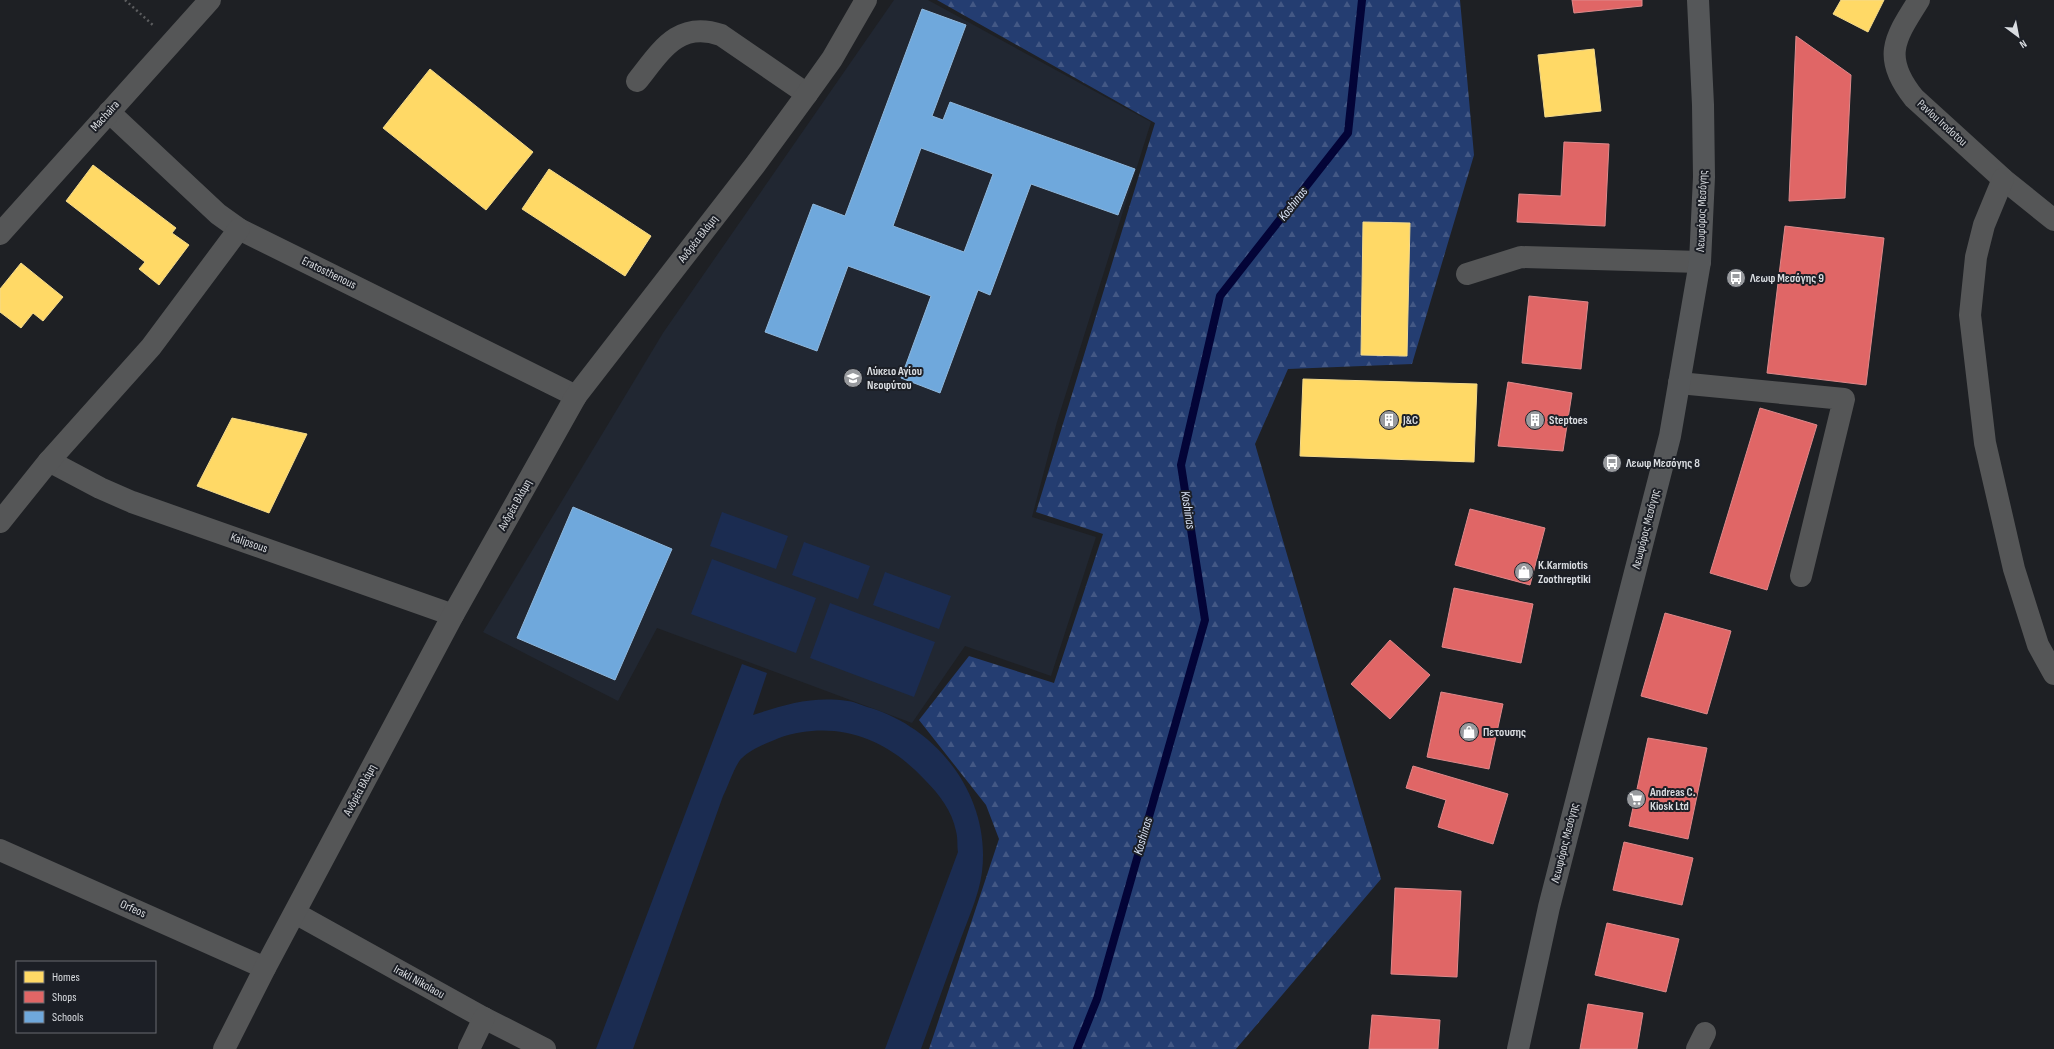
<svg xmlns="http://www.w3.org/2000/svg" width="2054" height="1049" viewBox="0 0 2054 1049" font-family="'Sofia Sans Condensed',sans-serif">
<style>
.built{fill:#212732}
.grass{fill:#1b2c51}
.forest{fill:url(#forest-firs)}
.homes{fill:#ffd966;stroke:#f4da8b}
.shops{fill:#e06666;stroke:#de898b}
.schools{fill:#6fa8dc;stroke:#8fb8dd;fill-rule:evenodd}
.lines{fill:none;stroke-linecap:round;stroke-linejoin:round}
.stream{stroke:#030437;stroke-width:8}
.path{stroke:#5c5d5f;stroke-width:2.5;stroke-dasharray:2 3;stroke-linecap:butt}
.minor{stroke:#555657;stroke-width:22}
.major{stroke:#555759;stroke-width:22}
.labels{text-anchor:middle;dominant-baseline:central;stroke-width:4;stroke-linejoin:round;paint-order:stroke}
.street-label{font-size:12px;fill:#d9dce0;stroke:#1c1f26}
.poi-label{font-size:12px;font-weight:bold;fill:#d9dce0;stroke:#1c1f26;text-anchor:start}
.water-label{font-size:13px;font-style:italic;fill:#dbe5f7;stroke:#1c1f26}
</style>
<defs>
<pattern id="forest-firs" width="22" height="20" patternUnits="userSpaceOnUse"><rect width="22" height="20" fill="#243d71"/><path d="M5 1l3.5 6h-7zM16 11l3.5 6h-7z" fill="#435885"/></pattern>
</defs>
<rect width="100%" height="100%" fill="#1e2024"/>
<polygon class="built" points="894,0 928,0 1151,122 1057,422 1032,517 1096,537 1051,676 965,646 912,723 657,628 618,701 483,632 663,333"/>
<g class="grass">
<polygon points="722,512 788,536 776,569 710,546"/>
<polygon points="804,542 870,566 858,599 792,575"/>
<polygon points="712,559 816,598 796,653 691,614"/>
<polygon points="885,572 951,596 939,629 873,605"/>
<polygon points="830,603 935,642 914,697 810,658"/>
<path d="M742,664L767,673L753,715C787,704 812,696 848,701C856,702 863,706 871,708C940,730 991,798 982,872C979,895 968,919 960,941C947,977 934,1013 921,1049H885L958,852C957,846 958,838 956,831C952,811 939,794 925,780C886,738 836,719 779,738C767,743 751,749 742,758C735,764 728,787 723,796L633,1049H596Z"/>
</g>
<polygon class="forest" points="937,0 1460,0 1474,155 1412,364 1288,369 1255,444 1381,879 1236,1049 929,1049 999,839 986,805 919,720 969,656 1054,683 1103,534 1036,512 1155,123"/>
<g class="homes">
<polygon points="1841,0 1884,0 1868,32 1833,14"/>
<polygon points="1594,49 1601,111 1545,117 1538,55"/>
<polygon points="430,69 533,152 486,210 383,128"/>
<polygon points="93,165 176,228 172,233 189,245 159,285 139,269 145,262 66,201"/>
<polygon points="549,169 651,236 625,276 522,209"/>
<polygon points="1363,222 1410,223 1407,356 1361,355"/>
<polygon points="21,263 63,297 43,321 33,313 21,328 0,312 0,289"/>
<polygon points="1303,379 1477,384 1474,462 1300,456"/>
<polygon points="232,418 307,434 269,513 197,486"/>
</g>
<g class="shops">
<polygon points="1572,0 1642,0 1642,6 1574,13"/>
<polygon points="1796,36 1851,75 1845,198 1789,201"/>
<polygon points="1564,142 1609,144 1605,226 1517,222 1519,194 1561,196"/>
<polygon points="1785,226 1884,238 1866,385 1767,373"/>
<polygon points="1529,296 1588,302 1581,369 1522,363"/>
<polygon points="1508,382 1572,393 1563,451 1498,446"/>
<polygon points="1760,408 1817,425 1767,590 1710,573"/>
<polygon points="1470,509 1545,528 1530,585 1455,565"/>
<polygon points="1454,588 1533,604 1521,663 1442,647"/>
<polygon points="1665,613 1731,631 1707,714 1641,696"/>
<polygon points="1390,640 1430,675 1390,719 1351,684"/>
<polygon points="1441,692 1503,704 1489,769 1427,757"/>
<polygon points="1648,738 1707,748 1688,839 1629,826"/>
<polygon points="1413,766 1508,794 1493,844 1438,827 1446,800 1406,788"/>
<polygon points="1624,842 1693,858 1682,905 1613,890"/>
<polygon points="1395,888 1461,891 1457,977 1391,974"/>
<polygon points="1607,923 1679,939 1666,992 1595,975"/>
<polygon points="1588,1004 1643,1013 1637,1049 1580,1049"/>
<polygon points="1372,1015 1440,1020 1438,1049 1369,1049"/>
</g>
<g class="schools">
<path d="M922,9L966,25L932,116L943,120L950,102L1135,169L1118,215L1031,184L990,295L978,290L940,393L901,378L931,296L848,266L817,351L765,332L813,204L845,216ZM921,148L993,174L964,252L893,226Z"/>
<polygon points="573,507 672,549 615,680 517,638"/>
</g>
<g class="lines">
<polyline class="stream" points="1077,1049 1097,999 1205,620 1181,465 1220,296 1348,133 1362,0"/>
<polyline class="path" points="125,0 154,26"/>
<g class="minor">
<path d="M1919,0C1895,38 1881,57 1914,98L2003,179L2054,220"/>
<path d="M637,81C661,51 678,20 721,35L807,94"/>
<polyline points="109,112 218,214 239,229 576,396"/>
<polyline points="2003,179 1984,225 1976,257 1970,315 1985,443 2014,569 2038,645 2054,674"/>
<polyline points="0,234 210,0"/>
<polyline points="1467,274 1521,257 1700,262"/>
<polyline points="1679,383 1844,399 1801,576"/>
<polyline points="49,461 100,488 132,502 453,615"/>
<polyline points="0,522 49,461 151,347 239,229"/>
<polyline points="0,850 265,968"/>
<polyline points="295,913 484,1018 545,1049"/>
<polyline points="224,1049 265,968 453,615 576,396 755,165 807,94 832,59 866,0"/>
<polyline points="469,1049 484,1018"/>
<polyline points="1697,1049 1705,1033"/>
</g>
<polyline class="major" points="1518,1049 1549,907 1670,436 1700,262 1704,177 1703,105 1698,0"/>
</g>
<defs>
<symbol id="bus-disc" viewBox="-11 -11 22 22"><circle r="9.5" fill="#989a9e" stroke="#1c1f26"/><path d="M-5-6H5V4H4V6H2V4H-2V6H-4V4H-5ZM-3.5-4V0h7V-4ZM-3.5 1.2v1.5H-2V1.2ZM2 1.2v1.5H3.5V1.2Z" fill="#fff"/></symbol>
<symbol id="school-disc" viewBox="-11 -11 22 22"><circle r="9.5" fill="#989a9e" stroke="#1c1f26"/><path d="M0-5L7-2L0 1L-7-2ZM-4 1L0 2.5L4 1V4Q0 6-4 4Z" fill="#fff"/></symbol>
<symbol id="building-disc" viewBox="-11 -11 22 22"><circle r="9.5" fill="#989a9e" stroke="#1c1f26"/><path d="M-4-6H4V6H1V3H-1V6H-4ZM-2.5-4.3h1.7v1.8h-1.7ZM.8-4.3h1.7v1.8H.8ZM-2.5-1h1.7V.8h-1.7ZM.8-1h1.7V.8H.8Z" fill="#fff"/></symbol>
<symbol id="shop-disc" viewBox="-11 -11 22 22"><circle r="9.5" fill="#989a9e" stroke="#1c1f26"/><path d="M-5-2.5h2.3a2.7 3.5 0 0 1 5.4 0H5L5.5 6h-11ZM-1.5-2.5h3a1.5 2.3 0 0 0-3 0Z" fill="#fff"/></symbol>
<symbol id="supermarket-disc" viewBox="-11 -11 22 22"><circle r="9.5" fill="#989a9e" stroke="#1c1f26"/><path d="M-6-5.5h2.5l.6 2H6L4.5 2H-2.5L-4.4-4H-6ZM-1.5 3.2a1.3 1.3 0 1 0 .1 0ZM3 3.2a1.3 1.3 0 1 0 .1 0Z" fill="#fff"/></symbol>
</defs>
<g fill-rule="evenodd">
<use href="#bus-disc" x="1725" y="267" width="22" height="22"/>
<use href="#school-disc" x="842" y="367" width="22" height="22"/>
<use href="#building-disc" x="1378" y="409" width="22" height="22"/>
<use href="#building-disc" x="1524" y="409" width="22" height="22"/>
<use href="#bus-disc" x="1601" y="452" width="22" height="22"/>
<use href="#shop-disc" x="1513" y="561" width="22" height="22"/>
<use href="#shop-disc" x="1458" y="721" width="22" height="22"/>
<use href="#supermarket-disc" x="1625" y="788" width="22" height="22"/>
</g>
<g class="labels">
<g class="street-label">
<text transform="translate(105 116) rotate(-48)">Machaira</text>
<text transform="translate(1942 123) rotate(42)">Pavlou Irodotou</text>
<text transform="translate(1702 211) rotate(-88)">Λεωφόρος Μεσόγης</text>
<text transform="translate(698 239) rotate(-52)">Ανδρέα Βλάμη</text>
<text transform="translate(329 273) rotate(26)">Eratosthenous</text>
<text transform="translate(515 505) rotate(-61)">Ανδρέα Βλάμη</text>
<text transform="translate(1646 529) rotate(-76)">Λεωφόρος Μεσόγης</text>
<text transform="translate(249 543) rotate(19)">Kalipsous</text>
<text transform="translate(360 790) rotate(-62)">Ανδρέα Βλάμη</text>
<text transform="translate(1565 843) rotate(-76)">Λεωφόρος Μεσόγης</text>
<text transform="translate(133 909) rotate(24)">Orfeos</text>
<text transform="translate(419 982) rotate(29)">Irakli Nikolaou</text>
</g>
<g class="poi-label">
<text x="1750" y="278">Λεωφ Μεσόγης 9</text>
<text x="867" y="371">Λύκειο Αγίου<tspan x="867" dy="14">Νεοφύτου</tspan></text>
<text x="1403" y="420">J&amp;C</text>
<text x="1549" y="420">Steptoes</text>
<text x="1626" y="463">Λεωφ Μεσόγης 8</text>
<text x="1538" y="565">K.Karmiotis<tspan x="1538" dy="14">Zoothreptiki</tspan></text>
<text x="1483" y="732">Πετουσης</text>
<text x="1650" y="792">Andreas C.<tspan x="1650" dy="14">Kiosk Ltd</tspan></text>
</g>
<g class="water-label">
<text transform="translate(1293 204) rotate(-52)">Koshinas</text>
<text transform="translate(1188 510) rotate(81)">Koshinas</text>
<text transform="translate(1143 836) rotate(-74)">Koshinas</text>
</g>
</g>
<rect x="16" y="961" width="140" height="72" fill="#1c1f26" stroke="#686b70"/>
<rect x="24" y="971" width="20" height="12" fill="#ffd966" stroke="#686b70"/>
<text x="52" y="981" font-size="12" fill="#d9dce0">Homes</text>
<rect x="24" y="991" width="20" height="12" fill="#e06666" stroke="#686b70"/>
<text x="52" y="1001" font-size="12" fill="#d9dce0">Shops</text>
<rect x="24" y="1011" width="20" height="12" fill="#6fa8dc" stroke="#686b70"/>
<text x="52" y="1021" font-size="12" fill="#d9dce0">Schools</text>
<g transform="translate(2018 36) rotate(148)" stroke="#1c1f26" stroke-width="3" paint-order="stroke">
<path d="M0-3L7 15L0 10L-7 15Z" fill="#d9dce0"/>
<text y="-6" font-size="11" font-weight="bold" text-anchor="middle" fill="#d9dce0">N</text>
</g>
</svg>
